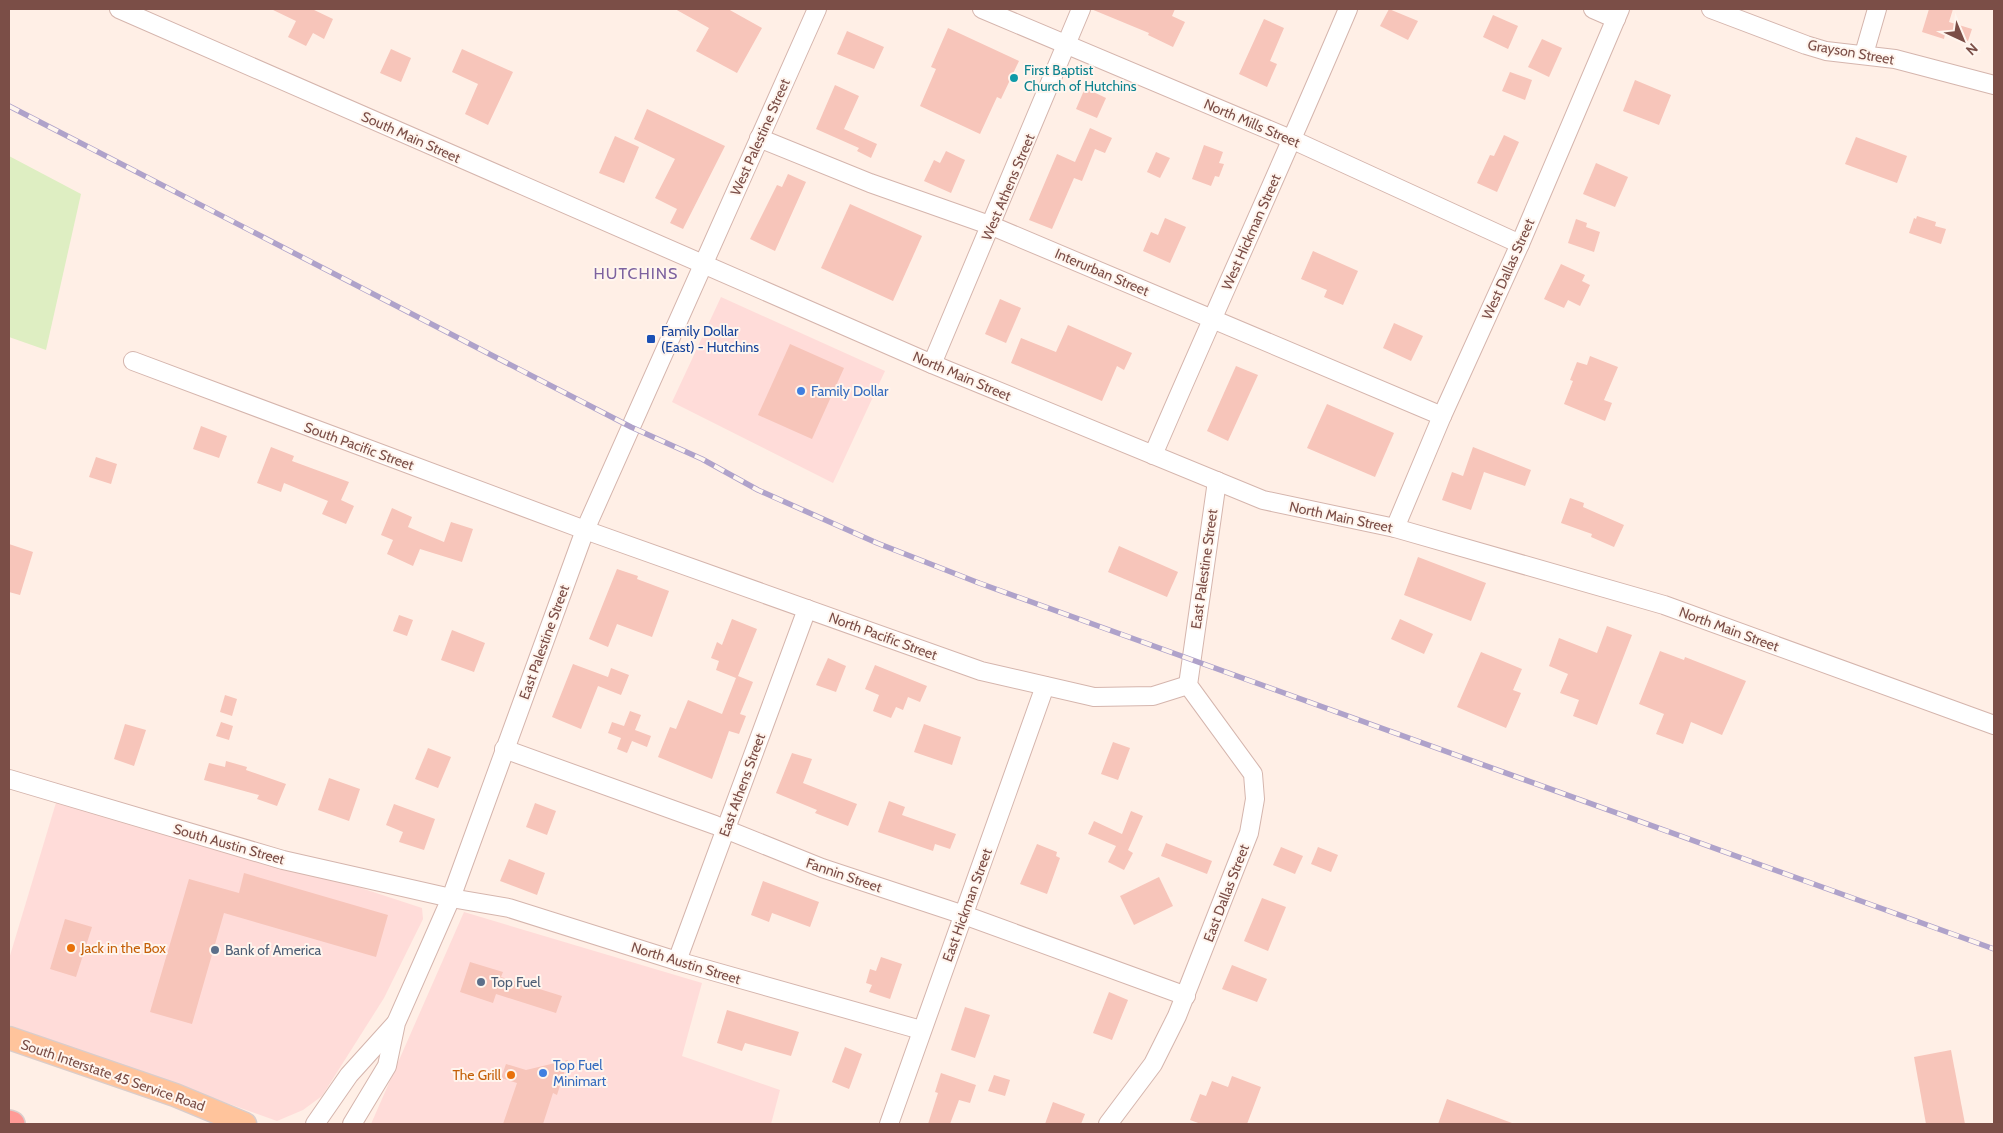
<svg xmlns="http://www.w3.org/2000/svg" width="2003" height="1133" viewBox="0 0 2003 1133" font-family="Cabin,sans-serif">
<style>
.commercial{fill:#ffdcd9}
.green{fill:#deeec2}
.building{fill:#f7c5ba}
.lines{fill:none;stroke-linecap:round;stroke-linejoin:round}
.minor-casing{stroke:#d5b5ad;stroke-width:20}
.major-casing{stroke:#dacdcb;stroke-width:25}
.highway-casing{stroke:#dacdcb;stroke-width:28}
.minor{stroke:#fff;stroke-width:18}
.major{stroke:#ffc49c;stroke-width:22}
.highway{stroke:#ff9a96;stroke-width:25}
.rail-casing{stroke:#afa2ca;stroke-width:5.5}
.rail{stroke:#fff5ee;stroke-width:4;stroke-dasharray:11;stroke-linecap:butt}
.culture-dot{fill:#0f9aa8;stroke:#fff5ee;stroke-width:2}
.transit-dot{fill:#1a4fb4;stroke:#fff5ee;stroke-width:2}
.shop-dot{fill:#3f7fe0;stroke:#fff5ee;stroke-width:2}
.food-dot{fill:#e8710a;stroke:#fff5ee;stroke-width:2}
.service-dot{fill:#5c6f8a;stroke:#fff5ee;stroke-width:2}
.labels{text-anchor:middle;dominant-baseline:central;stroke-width:4;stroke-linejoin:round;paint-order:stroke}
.street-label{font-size:14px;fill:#7b4e47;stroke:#fff5ee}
.culture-label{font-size:14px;fill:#0d838f;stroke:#fff5ee;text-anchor:start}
.transit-label{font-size:14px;fill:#164399;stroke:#fff5ee;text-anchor:start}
.shop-label{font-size:14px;fill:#366cbe;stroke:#fff5ee;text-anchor:start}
.food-label{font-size:14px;fill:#c56008;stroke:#fff5ee;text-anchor:start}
.service-label{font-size:14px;fill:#4e5e75;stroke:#fff5ee;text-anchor:start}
.quarter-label{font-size:16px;letter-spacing:1px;fill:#7d629f;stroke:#fff5ee}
</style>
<rect width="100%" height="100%" fill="#ffefe6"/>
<g class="commercial">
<polygon points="721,297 885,371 833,483 672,402"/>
<polygon points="58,796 245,850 422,908 423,919 384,998 322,1096 303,1110 277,1121 9,1025 9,959"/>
<polygon points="464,912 702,983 682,1056 780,1090 771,1124 371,1124"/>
</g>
<polygon class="green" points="9,156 81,194 46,350 9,337"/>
<g class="building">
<polygon points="271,9 312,9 333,19 324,39 313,33 306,46 288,37 296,21"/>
<polygon points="675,9 728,9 762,28 737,73 696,51 709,28"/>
<polygon points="1091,9 1175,9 1172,16 1185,22 1173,47 1148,35 1149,33"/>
<polygon points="1389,9 1418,21 1408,40 1380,26"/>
<polygon points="1929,9 1953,9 1949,22 1972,29 1968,41 1945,34 1944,39 1922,32"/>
<polygon points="1493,15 1518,26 1508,49 1483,37"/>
<polygon points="1264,19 1284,28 1270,61 1277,64 1267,87 1239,74"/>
<polygon points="948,28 1019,61 1001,99 997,97 980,134 920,106 936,69 931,67"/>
<polygon points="847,31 884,47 874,69 837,54"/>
<polygon points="1542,39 1562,48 1549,77 1528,67"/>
<polygon points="391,49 411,58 401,82 380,73"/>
<polygon points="462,49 513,72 488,125 465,114 478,84 452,72"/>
<polygon points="1510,72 1532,80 1525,100 1502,91"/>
<polygon points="1635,80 1671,95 1659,125 1623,111"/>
<polygon points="835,85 859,96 844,129 877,144 871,158 857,151 859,148 816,129"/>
<polygon points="1085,88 1106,98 1097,118 1076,109"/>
<polygon points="647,109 725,146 683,229 670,223 677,209 655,198 675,159 634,139"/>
<polygon points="1090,128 1112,138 1105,153 1095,149 1082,181 1074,178 1052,229 1029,220 1057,154 1075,162"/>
<polygon points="1504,135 1519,142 1497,192 1477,183 1490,155 1494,156"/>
<polygon points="615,136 639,147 624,183 599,173"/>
<polygon points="1856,137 1907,156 1897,183 1845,164"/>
<polygon points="1204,145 1223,152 1219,163 1224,164 1219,177 1215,176 1211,186 1192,179"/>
<polygon points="946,151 965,160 951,193 924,181 934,160 940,163"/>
<polygon points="1156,152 1170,158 1160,178 1147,172"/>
<polygon points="1596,163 1628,177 1615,207 1583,194"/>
<polygon points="788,174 806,182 775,251 750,239 777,185 782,187"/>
<polygon points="850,204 922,236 893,301 821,268"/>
<polygon points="1917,216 1936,222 1935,226 1946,229 1941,244 1909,233 1914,218 1916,219"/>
<polygon points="1165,218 1186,227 1170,263 1143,251 1151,232 1158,235"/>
<polygon points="1576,219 1587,223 1586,227 1600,232 1594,252 1568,243"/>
<polygon points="1313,251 1358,271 1343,305 1324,297 1327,290 1301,279"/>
<polygon points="1561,264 1585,275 1582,281 1590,285 1580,306 1568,300 1564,308 1544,299"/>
<polygon points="1000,299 1021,308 1006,343 985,334"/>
<polygon points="1394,323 1423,336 1411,361 1383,348"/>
<polygon points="1068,325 1132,353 1124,370 1117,366 1102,401 1011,363 1021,338 1056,352"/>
<polygon points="790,344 844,368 812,439 758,415"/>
<polygon points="1590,356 1618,367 1604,400 1612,403 1605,421 1564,404 1573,381 1570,380 1577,362 1587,365"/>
<polygon points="1236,366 1258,375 1228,441 1207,431"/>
<polygon points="1327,404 1394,433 1375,477 1307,448"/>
<polygon points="201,426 227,436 219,458 193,449"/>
<polygon points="271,447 294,456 292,461 349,482 341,500 354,506 346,524 322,514 328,501 284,483 281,492 257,483"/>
<polygon points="1473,447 1531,470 1525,486 1484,472 1471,510 1442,500 1452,472 1463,476"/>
<polygon points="96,457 117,464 111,484 89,477"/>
<polygon points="1570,498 1584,503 1583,507 1624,525 1614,547 1591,537 1592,534 1561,523"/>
<polygon points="392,508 412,517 408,527 444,542 451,522 473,529 462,562 420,549 413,566 387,554 393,540 381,535"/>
<polygon points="9,544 33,552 20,595 9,592"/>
<polygon points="1119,546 1178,572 1167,597 1108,572"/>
<polygon points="1418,557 1486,583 1471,621 1404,595"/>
<polygon points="617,569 638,576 637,579 669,591 652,637 617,624 608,647 589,639"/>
<polygon points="399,615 413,620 407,636 393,631"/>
<polygon points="732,619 757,629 738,676 753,682 740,714 746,716 739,734 729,731 712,779 658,757 670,727 676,729 688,700 722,714 736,678 716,670 719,661 711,658 717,642 722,645"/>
<polygon points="1400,619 1433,634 1424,654 1391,639"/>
<polygon points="1607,626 1632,635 1597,725 1573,716 1579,700 1560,693 1568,674 1549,666 1559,638 1597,653"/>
<polygon points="452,630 485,643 474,672 441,660"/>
<polygon points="1660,651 1684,660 1685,657 1746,681 1722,735 1691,722 1683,744 1656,734 1664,714 1639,704"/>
<polygon points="1481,652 1522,669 1513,690 1521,693 1506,728 1457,707"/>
<polygon points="828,658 846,666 836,692 816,685"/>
<polygon points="573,664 608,677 611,668 629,675 621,695 598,686 581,729 552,717"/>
<polygon points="875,665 927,686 920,702 908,697 903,710 896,707 891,718 873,711 879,695 865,689"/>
<polygon points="225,695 237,699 232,716 220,712"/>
<polygon points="630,711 641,715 635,730 651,736 647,747 632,741 627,753 617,749 621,738 608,733 612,722 624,726"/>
<polygon points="221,722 233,726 229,740 216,736"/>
<polygon points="125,724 146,730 134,766 114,759"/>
<polygon points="924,724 961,737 952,765 914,752"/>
<polygon points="1113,742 1130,748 1118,780 1101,774"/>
<polygon points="428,748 451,757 438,788 415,779"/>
<polygon points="792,753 812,759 803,783 857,804 848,826 815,813 817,810 776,793"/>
<polygon points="226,761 247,767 246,770 286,784 277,806 257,799 259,795 204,780 209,763 225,767"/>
<polygon points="329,778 360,789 349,821 318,810"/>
<polygon points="889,801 905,807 902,815 956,834 950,849 935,844 933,851 878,832"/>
<polygon points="535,803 556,811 547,835 526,827"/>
<polygon points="394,804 435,819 424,850 399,842 403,832 386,825"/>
<polygon points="1131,811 1143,816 1128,850 1133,853 1124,870 1108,862 1116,846 1088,834 1094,821 1122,834"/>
<polygon points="1166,843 1212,861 1207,874 1161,856"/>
<polygon points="1037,844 1057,852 1056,856 1060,858 1047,894 1020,884"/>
<polygon points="1281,847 1303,856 1295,874 1273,865"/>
<polygon points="1318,847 1338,855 1331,872 1311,864"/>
<polygon points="509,859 545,873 537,895 500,881"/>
<polygon points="244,873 388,915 376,957 224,913 192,1024 150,1012 189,879 239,893"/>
<polygon points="1159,877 1173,906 1134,925 1120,896"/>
<polygon points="763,881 819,902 810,927 772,913 769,922 751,915"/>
<polygon points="1262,898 1286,907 1268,951 1244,941"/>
<polygon points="65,919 92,927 76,977 50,969"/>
<polygon points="881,957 902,964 890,999 869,992 872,985 866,983 870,969 876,971"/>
<polygon points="470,962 503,972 501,977 562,996 556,1013 496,994 493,1003 460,992"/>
<polygon points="1232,965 1267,979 1257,1002 1222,989"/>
<polygon points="1109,992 1128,1000 1112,1040 1093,1033"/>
<polygon points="965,1007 990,1015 975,1058 951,1050"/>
<polygon points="727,1010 799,1032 791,1056 745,1043 742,1051 717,1043"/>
<polygon points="845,1047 862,1054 849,1089 832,1082"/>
<polygon points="1951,1050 1965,1124 1926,1124 1914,1057"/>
<polygon points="568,1060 557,1095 553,1093 543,1124 503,1124 517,1083 501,1078 506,1064 526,1070"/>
<polygon points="941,1073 976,1085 970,1103 959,1100 950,1124 928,1124 938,1093 935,1092"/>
<polygon points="994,1075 1010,1080 1005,1096 988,1091"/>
<polygon points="1232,1076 1261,1087 1247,1124 1201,1124 1190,1120 1200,1094 1206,1096 1212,1081 1228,1087"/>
<polygon points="1447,1099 1512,1123 1512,1124 1438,1124"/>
<polygon points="1053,1102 1085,1114 1081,1124 1045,1124"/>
</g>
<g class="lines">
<defs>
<g id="minor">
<polyline points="119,9 932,364 1263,500 1395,528 1664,605 1994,725"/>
<polyline points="982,9 1293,140 1520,244"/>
<polyline points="1593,9 1616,19"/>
<polyline points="1711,9 1806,45 1826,51 1895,59 1994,85"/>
<polyline points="1864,54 1877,9"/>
<polyline points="759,138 870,183 992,226 1442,416"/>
<polyline points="133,361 585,530 981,671 1094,697 1153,696 1188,685"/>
<polyline points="932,364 1081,9"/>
<path d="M1153,455C1217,306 1285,158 1348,9"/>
<polyline points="1395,528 1442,416 1520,244 1620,9"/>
<polyline points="504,749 715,825 822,868 964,915 1186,996"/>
<polyline points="9,779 283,860 451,898 509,908 677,961 921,1030"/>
<polyline points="677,961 807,609"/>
<polyline points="315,1124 349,1075 395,1024"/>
<polyline points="352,1124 387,1066 396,1023 451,898 585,530 817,9"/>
<polyline points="889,1124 1045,686"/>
<polyline points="1108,1124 1153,1064 1177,1016 1249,833 1255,799 1253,774 1188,685 1217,481"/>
</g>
<polyline id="major" points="9,1038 175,1095 245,1124"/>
<polyline id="highway" points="9,1123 12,1124"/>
</defs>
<use href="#minor" class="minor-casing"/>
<use href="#major" class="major-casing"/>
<use href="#highway" class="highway-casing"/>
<use href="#minor" class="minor"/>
<use href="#major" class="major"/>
<use href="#highway" class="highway"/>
<defs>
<polyline id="rail" points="9,106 631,427 702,459 758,490 877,543 979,583 1994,949"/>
</defs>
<use href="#rail" class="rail-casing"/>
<use href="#rail" class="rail"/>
</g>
<circle class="culture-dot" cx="1014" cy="78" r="5"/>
<rect class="transit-dot" x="646" y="334" width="10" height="10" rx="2.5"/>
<g class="shop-dot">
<circle cx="801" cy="391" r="5"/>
<circle cx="543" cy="1073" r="5"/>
</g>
<g class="food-dot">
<circle cx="71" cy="948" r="5"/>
<circle cx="511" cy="1075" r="5"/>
</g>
<g class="service-dot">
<circle cx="215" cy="950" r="5"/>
<circle cx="481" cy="982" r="5"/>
</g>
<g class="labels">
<g class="street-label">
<text transform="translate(1851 52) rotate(10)">Grayson Street</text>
<text transform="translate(1252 123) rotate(23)">North Mills Street</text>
<text transform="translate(411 137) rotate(24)">South Main Street</text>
<text transform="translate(760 137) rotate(-66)">West Palestine Street</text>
<text transform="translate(1008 187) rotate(-67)">West Athens Street</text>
<text transform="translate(1251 232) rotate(-66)">West Hickman Street</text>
<text transform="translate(1508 269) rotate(-66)">West Dallas Street</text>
<text transform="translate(1102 272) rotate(23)">Interurban Street</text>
<text transform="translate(962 376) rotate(23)">North Main Street</text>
<text transform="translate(359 446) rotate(20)">South Pacific Street</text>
<text transform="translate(1341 517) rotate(12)">North Main Street</text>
<text transform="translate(1204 569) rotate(-82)">East Palestine Street</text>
<text transform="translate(1729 629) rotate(20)">North Main Street</text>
<text transform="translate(883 636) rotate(20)">North Pacific Street</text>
<text transform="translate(544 642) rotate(-70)">East Palestine Street</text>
<text transform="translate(742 785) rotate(-70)">East Athens Street</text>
<text transform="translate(229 844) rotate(16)">South Austin Street</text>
<text transform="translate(844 875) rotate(19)">Fannin Street</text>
<text transform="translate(1226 893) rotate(-69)">East Dallas Street</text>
<text transform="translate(967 905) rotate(-70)">East Hickman Street</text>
<text transform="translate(686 963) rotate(17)">North Austin Street</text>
<text transform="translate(113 1075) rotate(19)">South Interstate 45 Service Road</text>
</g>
<g class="culture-label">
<text x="1024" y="70">First Baptist<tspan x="1024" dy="16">Church of Hutchins</tspan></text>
</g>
<g class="transit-label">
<text x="661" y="331">Family Dollar<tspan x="661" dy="16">(East) - Hutchins</tspan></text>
</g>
<g class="shop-label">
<text x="811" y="391">Family Dollar</text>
<text x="553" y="1065">Top Fuel<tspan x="553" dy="16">Minimart</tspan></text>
</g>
<g class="food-label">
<text x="81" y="948">Jack in the Box</text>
<text x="501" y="1075" text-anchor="end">The Grill</text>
</g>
<g class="service-label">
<text x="225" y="950">Bank of America</text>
<text x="491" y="982">Top Fuel</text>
</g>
<g class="quarter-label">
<text x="636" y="273">HUTCHINS</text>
</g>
</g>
<rect width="2003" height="1133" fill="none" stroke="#7b4e47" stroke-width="20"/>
<g transform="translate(1963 40) rotate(136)" stroke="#fff5ee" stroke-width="4" paint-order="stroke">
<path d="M0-4L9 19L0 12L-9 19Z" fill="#7b4e47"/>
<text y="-8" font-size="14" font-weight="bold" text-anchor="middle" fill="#7b4e47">N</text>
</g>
</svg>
